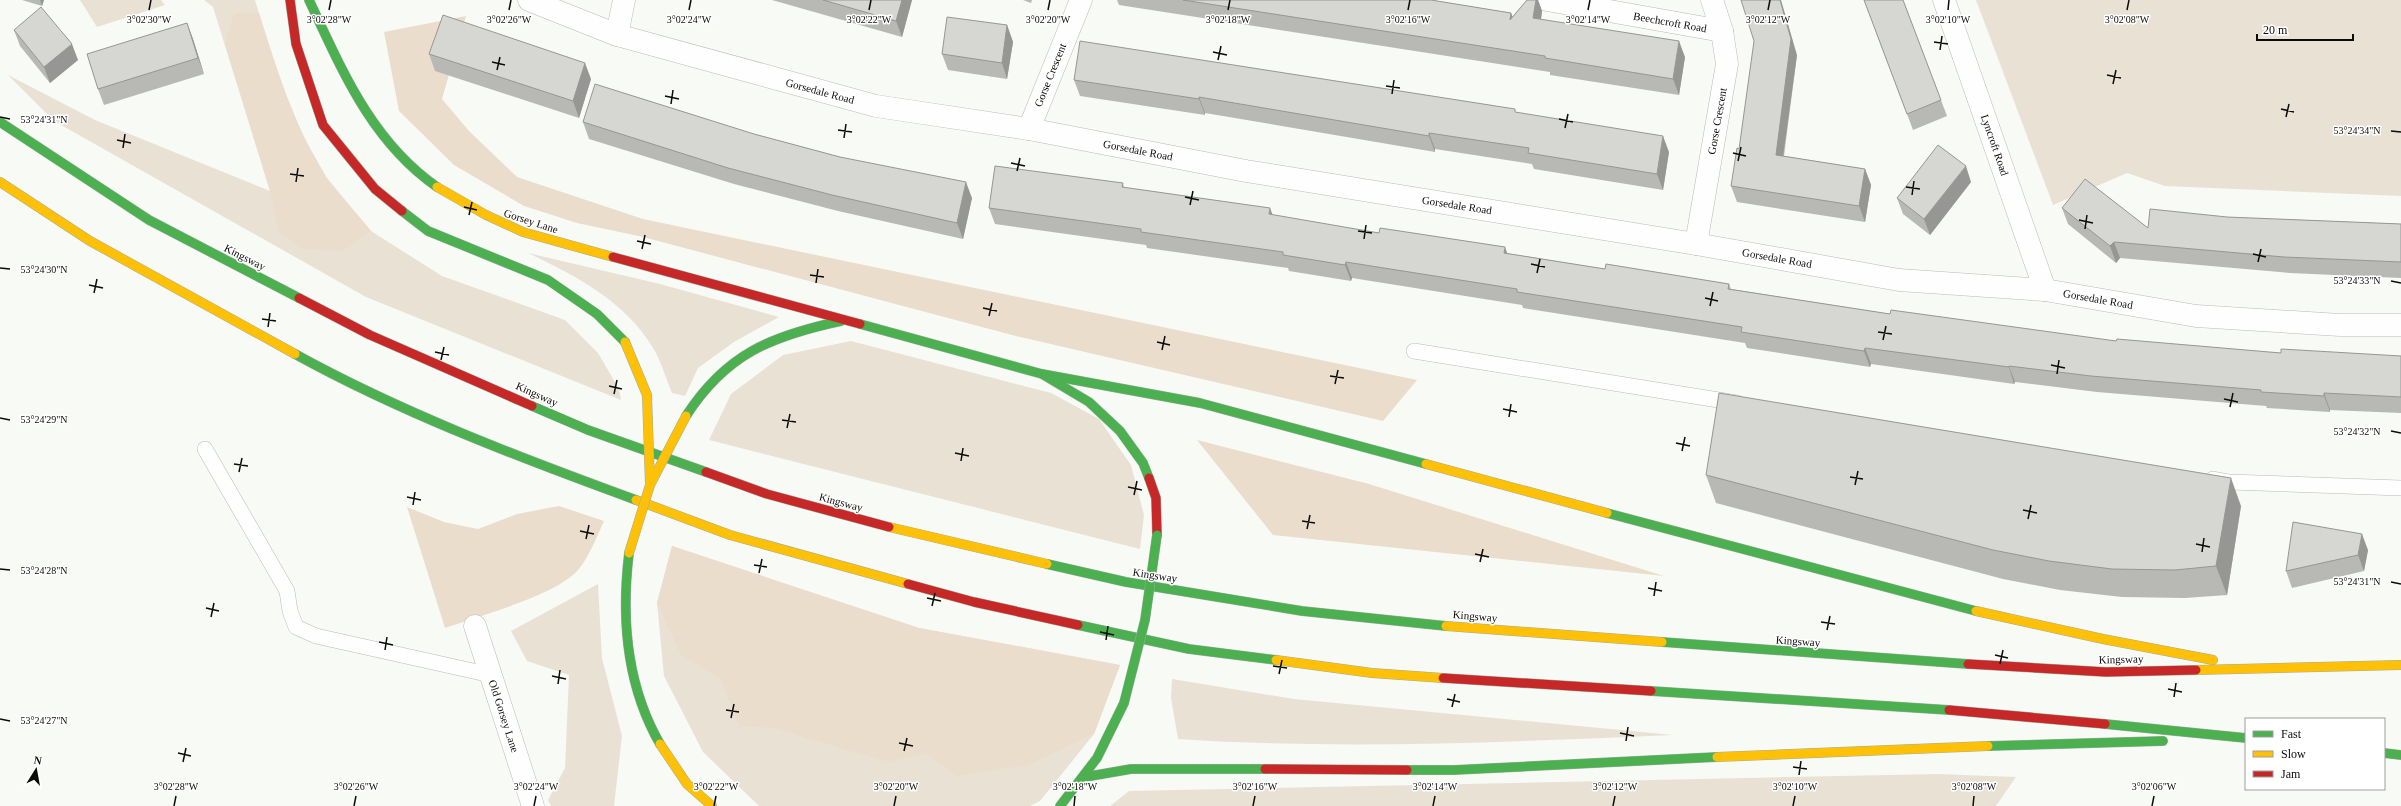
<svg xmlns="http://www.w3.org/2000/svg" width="2401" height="806" viewBox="0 0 2401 806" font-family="Georgia,serif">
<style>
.green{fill:#eae1d5}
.forest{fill:#ebddcb}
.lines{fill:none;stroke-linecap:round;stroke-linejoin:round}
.lane-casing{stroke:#babbb7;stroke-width:16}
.street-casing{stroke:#babbb7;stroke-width:23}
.fast-casing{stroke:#9dada1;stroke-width:10}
.slow-casing{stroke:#9dada1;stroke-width:10}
.jam-casing{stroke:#9dada1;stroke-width:10}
.lane{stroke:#fefefe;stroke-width:15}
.street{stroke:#fefefe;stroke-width:22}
.fast{stroke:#4caf50;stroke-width:9}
.slow{stroke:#ffc107;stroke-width:9}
.jam{stroke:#c62828;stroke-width:9}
.fast-bridge-casing{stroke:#9dada1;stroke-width:10;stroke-linecap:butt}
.slow-bridge-casing{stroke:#9dada1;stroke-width:10;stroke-linecap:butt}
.fast-bridge{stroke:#4caf50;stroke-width:9}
.slow-bridge{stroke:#ffc107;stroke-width:9}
.wall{fill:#b8b9b5}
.shaded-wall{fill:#969694}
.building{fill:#d6d7d3;stroke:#969694}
.ticks{fill:none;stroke:#0b0c09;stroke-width:1.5}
.labels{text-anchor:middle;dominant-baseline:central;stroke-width:3;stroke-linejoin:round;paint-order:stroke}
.street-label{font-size:11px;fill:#0b0c09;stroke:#fff}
.ticks-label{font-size:10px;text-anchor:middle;fill:#0b0c09;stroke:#fff;stroke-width:3;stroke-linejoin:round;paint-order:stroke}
</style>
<rect width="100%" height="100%" fill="#f8faf5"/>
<g class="green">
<polygon points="80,0 161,0 165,5 97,27"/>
<polygon points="204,0 255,0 277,72 299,129 327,178 371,231 442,276 565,320 598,353 619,389 621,400 366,297 54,121 8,75 95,120 270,191 213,7"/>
<polygon points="1976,0 2401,0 2401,196 2165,186 2127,173 2053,205"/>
<path d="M528,253L660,284L779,317L734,342L698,368L685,396L672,393C666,379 661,361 653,348C625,301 576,276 528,253Z"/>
<polygon points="851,341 1051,393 1099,419 1131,465 1144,515 1140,549 709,440 731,394 783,355"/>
<polygon points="672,546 919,628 1120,665 1094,734 1040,801 1030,806 759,806 703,752 664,676 657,603"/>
<polygon points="598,584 602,658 622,736 614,806 551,806 548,800 565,768 569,675 527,661 511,631"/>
<path d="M1172,679L1294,699L1673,735C1508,742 1343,750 1178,739L1171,698Z"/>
<polygon points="1938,774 2016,777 1996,806 1110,806 1129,791"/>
</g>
<g class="forest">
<path d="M234,13H259C277,70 294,125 326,177C339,196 357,213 371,231L342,251L303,249L279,232L270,191L225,44Z"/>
<polygon points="466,16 442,99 469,131 517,177 643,219 1417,380 1383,421 1012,335 643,237 577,223 524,206 454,165 399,111 384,32"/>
<polygon points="1197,440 1369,484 1664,576 1273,535"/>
<path d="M559,506L604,521C597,536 587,563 574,574C549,597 479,616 445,628L407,507L444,522L478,529L517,514Z"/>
<polygon points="672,546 919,628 1120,665 1094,734 1028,765 956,776 926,753 888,762 773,728 739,726 720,678 681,655 657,603"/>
</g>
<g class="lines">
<defs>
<g id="lane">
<polyline points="1414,351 1737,403"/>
<polyline points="205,449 287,591 290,611 296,627 316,636 491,675"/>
<polyline points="2213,479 2229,482 2401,488"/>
</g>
<g id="street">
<polyline points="529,0 617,35 876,106 1029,129 1246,171 1696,244 1899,280 2045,290 2196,316 2340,325 2401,325"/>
<polyline points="1547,0 1722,31"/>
<polyline points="1944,0 2045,290"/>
<polyline points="617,35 624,0"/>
<polyline points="1029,129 1081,0"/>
<polyline points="1696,244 1727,64 1722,31 1712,0"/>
<polyline points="475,626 533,806"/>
</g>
<g id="fast">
<path d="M309,0C342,70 371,141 437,187"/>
<polyline points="0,122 149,220 299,298"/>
<polyline points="402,211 428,231 548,280 597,314 625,342"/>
<polyline points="860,324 1042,374 1089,402 1120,431 1143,463 1149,478"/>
<path d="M295,354C402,413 521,458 636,500"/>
<polyline points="1042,374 1200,403 1426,464"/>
<polyline points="532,406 588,430 706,472"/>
<path d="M686,416C726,354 771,336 841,321"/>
<polyline points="1607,513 1976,611"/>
<path d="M629,553C621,619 626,685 660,744"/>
<polyline points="1047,564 1126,582 1302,611 1446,626"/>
<polyline points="1078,625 1189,649 1276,660"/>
<polyline points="1662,642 1968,664"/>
<polyline points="1651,691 1949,710"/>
<polyline points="2105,724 2246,738"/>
<polyline points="1988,746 2163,741"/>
<polyline points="2384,753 2401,755"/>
<polyline points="1407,770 1454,770 1717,757"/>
<polyline points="1085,777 1131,769 1265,769"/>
<polyline points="1060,806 1097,758 1124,703"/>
</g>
<g id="slow">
<polyline points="0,182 90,241 295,354"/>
<polyline points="437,187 486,215 523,232 613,257"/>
<polyline points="625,342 647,395"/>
<polyline points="1426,464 1607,513"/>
<polyline points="636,500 730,535 908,584"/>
<polyline points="889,527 1047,564"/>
<polyline points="1976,611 2103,639 2213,660"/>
<polyline points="1446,626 1662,642"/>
<polyline points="1276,660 1372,673 1443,678"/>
<polyline points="2196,670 2401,665"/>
<polyline points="660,744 687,784 712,806"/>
<polyline points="1717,757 1988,746"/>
</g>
<g id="jam">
<polyline points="290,0 296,44 323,125 375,189 402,211"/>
<polyline points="613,257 860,324"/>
<polyline points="299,298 370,335 532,406"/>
<polyline points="706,472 767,494 889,527"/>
<polyline points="1149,478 1156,498 1157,535"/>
<polyline points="908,584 974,602 1078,625"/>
<polyline points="1968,664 2106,672 2196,670"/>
<polyline points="1443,678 1651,691"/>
<polyline points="1949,710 2105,724"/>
<polyline points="1265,769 1407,770"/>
</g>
</defs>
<use href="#lane" class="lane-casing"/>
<use href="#street" class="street-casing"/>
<use href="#fast" class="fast-casing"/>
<use href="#slow" class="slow-casing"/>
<use href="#jam" class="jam-casing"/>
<use href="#lane" class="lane"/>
<use href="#street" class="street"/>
<use href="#fast" class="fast"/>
<use href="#slow" class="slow"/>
<use href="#jam" class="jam"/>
<defs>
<polyline id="fast-bridge" points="1124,703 1145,620 1157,535"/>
<g id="slow-bridge">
<polyline points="647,395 650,484"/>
<polyline points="629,553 650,485 686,416"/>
</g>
</defs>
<use href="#fast-bridge" class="fast-bridge-casing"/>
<use href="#slow-bridge" class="slow-bridge-casing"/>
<use href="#fast-bridge" class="fast-bridge"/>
<use href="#slow-bridge" class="slow-bridge"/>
</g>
<g class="wall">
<polygon points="22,0 44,0 42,6"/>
<polygon points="772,0 912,0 902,37"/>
<polygon points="1023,0 1032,0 1031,3"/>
<polygon points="1117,0 1431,0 1511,13 1512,17 1527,0 1538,0 1542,11 1541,19 1685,57 1679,95 1550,75 1550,72 1119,5"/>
<polygon points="1864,0 1903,0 1947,116 1913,130"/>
<polygon points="187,23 193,39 204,74 104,105 98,89"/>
<polygon points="1007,25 1013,42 1007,79 948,70 942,54"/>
<polygon points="14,30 78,60 50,83 20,46"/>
<polygon points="429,54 591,79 579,118 435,71"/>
<polygon points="1797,55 1784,156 1865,169 1871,185 1865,222 1737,202 1731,186 1739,149"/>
<polygon points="1074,80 1517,113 1669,152 1663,190 1534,169 1532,164 1435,149 1435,152 1205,113 1205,115 1080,96"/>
<polygon points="583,122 754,134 840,157 972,198 963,239 838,211 734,184 589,139"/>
<polygon points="1971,182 1930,235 1903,214 1897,198"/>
<polygon points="1123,183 1124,188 1272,215 1379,233 1605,269 1729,284 1731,289 1890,314 2116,341 2281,353 2401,356 2401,413 2330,410 2330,412 2267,408 2266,406 2097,392 2015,382 2014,384 1871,364 1870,367 1747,348 1745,343 1523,308 1522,305 1352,278 1351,281 1289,271 1288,268 1147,248 1146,245 995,224 989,208"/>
<polygon points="2062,208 2148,228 2227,217 2401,224 2401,278 2290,273 2120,258 2116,263 2068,224"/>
<polygon points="1706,475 2241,506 2227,595 2185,598 2122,597 2060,590 2003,579 1716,503"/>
<polygon points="2368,550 2364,571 2292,588 2286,571"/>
</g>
<g class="shaded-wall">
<polygon points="40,0 44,0 42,6"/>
<polygon points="902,0 912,0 902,37 896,21"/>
<polygon points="1536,0 1538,0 1542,11 1539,34 1533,18"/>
<polygon points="1780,0 1781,0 1797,55 1781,171 1776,155"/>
<polygon points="1511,13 1517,29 1510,20"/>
<polygon points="187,23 193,39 204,74 198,58"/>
<polygon points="1007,25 1013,42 1007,79 1002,63"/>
<polygon points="1679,41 1685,57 1679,95 1673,79"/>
<polygon points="72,44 78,60 50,83 44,67"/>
<polygon points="585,63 591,79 579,118 573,101"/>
<polygon points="1199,97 1205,113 1205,115 1199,99"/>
<polygon points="1429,133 1435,149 1435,152 1429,136"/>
<polygon points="1663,136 1669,152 1663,190 1657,174"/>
<polygon points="1966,166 1971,182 1930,235 1924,219"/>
<polygon points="1865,169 1871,185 1865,222 1859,206"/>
<polygon points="966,182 972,198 963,239 957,223"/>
<polygon points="1270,208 1276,224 1269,214"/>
<polygon points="2114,242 2120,258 2116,263 2110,246"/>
<polygon points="1505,247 1511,264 1504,253"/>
<polygon points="1346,262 1352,278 1351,281 1345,265"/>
<polygon points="1865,348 1871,364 1870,367 1864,351"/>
<polygon points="2009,366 2015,382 2014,384 2009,367"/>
<polygon points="2324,393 2330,410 2330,412 2324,396"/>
<polygon points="2231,478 2241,506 2227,595 2216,566"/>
<polygon points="2362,534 2368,550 2364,571 2358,555"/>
</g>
<g class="building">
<polygon points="823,0 902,0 896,21"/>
<polygon points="1183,0 1431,0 1511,13 1510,20 1527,0 1536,0 1533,18 1679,41 1673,79 1545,58 1545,56"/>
<polygon points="1741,0 1780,0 1791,39 1776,155 1865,169 1859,206 1731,186 1737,148 1739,149 1754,41"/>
<polygon points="1864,0 1903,0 1941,100 1907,114"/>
<polygon points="41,7 72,44 44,67 14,30"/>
<polygon points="443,15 585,63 573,101 429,54"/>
<polygon points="947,17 1007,25 1002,63 942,54"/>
<polygon points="187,23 198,58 98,89 87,54"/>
<polygon points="1080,41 1515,109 1515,112 1663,136 1657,174 1528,153 1529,148 1429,133 1429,136 1199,97 1199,99 1074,80"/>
<polygon points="595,84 754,134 840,157 966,182 957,223 832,195 728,168 583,122"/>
<polygon points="1938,145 1966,166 1924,219 1897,198"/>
<polygon points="995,166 1123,183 1122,187 1270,208 1269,214 1379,233 1380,228 1505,247 1504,253 1605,269 1606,264 1729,284 1728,289 1890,314 1891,310 2116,341 2117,339 2281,353 2281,349 2401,356 2401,397 2324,393 2324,396 2261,392 2261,390 2091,376 2009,366 2009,367 1865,348 1864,351 1741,332 1742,327 1517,292 1517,289 1346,262 1345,265 1283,255 1283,252 1141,232 1141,229 989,208"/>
<polygon points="2085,179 2148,228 2150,209 2227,217 2401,224 2401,262 2284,257 2114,242 2110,246 2062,208"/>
<polygon points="1719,393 2231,478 2216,566 2175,570 2112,569 2049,561 1993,550 1706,475"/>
<polygon points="2293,522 2362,534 2358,555 2286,571"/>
</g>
<path class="ticks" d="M149,10L151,0M329,10L331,0M509,10L511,0M689,10L691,0M869,10L871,0M1048,10L1050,0M1228,10L1230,0M1408,10L1410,0M1588,10L1590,0M1768,10L1770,0M1948,10L1949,0M2127,10L2129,0M1934,42L1948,44M1940,50L1942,36M1213,52L1227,55M1218,60L1221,46M492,62L505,65M497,70L500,57M2107,75L2121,78M2113,84L2116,70M1386,86L1400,88M1392,94L1394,80M665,96L679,99M671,104L673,90M2281,109L2294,112M0,117L10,119M2286,117L2289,104M1559,119L1573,122M1565,128L1568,114M838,130L852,132M2391,131L2401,132M844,138L846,124M117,140L131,143M123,148L125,134M1733,153L1746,156M1738,161L1741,147M1011,163L1025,166M1017,171L1020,158M290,174L304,176M296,182L298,168M1906,187L1920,189M1912,195L1914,181M1185,197L1199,200M1190,205L1193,191M464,207L477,210M469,215L472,202M2079,220L2093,223M2085,229L2087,215M1358,231L1372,233M1364,239L1366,225M637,241L651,244M642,249L645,235M2253,254L2266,257M2258,262L2261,249M1531,264L1545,267M0,268L10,269M1537,273L1540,259M810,275L824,277M2391,281L2401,283M816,283L818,269M89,285L103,288M94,293L97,279M1705,298L1718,301M1710,306L1713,292M983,308L997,311M989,316L992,303M262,319L276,321M268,327L270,313M1878,332L1892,334M1883,340L1886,326M1157,342L1170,345M1162,350L1165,336M435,352L449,355M441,360L444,347M2051,365L2065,368M2057,374L2059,360M1330,376L1344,378M1335,384L1338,370M609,386L622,389M614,394L617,380M2224,399L2238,402M2230,407L2233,393M1503,409L1517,412M1509,417L1511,404M0,418L10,420M782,420L796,422M787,428L790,414M2391,431L2401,433M1676,443L1690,446M1682,451L1685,437M955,453L969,456M961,461L963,448M234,464L248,466M239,472L242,458M1850,477L1863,479M1855,485L1858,471M1128,487L1142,490M1134,495L1137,481M407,497L421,500M413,505L415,492M2023,510L2037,513M2028,519L2031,505M1302,521L1315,523M1307,529L1310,515M580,531L594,534M586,539L589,525M2196,544L2210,547M2202,552L2204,538M1475,554L1489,557M1480,562L1483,549M754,565L767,567M0,569L10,570M759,573L762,559M2391,582L2401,584M1648,588L1662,591M1654,596L1656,582M927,598L941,601M932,606L935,593M206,608L219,611M211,617L214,603M1821,622L1835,624M1827,630L1830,616M1100,632L1114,635M1106,640L1108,626M379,642L393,645M385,650L387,637M1995,655L2008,658M2000,664L2003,650M1273,666L1287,668M1279,674L1282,660M552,676L566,679M558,684L560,670M2168,689L2182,692M2174,697L2176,683M1447,699L1460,702M1452,707L1455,694M726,710L739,712M731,718L734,704M0,719L10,721M1620,733L1634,736M1626,741L1628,727M899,743L913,746M904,751L907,738M178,753L191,756M183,762L186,748M1793,767L1807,769M1799,775L1801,761M174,806L176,796M354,806L356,796M534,806L536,796M714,806L716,796M894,806L896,796M1074,806L1075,796M1253,806L1255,796M1433,806L1435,796M1613,806L1615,796M1793,806L1795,796M1973,806L1974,796M2152,806L2154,796"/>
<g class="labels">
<g class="street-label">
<text transform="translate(1670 22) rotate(10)">Beechcroft Road</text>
<text transform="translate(1050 75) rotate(-68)">Gorse Crescent</text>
<text transform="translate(820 91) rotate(15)">Gorsedale Road</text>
<text transform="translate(1717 121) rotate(-80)">Gorse Crescent</text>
<text transform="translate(1995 145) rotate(71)">Lyncroft Road</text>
<text transform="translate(1138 150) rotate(11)">Gorsedale Road</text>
<text transform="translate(1457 205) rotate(9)">Gorsedale Road</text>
<text transform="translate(531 221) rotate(18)">Gorsey Lane</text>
<text transform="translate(245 257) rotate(27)">Kingsway</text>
<text transform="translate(1777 258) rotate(10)">Gorsedale Road</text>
<text transform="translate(2098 299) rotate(10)">Gorsedale Road</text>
<text transform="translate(537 394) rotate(24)">Kingsway</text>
<text transform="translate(841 502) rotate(15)">Kingsway</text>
<text transform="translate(1155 575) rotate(9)">Kingsway</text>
<text transform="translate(1475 616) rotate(5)">Kingsway</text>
<text transform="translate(1798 641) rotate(4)">Kingsway</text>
<text transform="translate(2121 659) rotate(-1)">Kingsway</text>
<text transform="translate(504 716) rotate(72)">Old Gorsey Lane</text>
</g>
</g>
<g class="ticks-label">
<text x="149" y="23">3°02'30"W</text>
<text x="329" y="23">3°02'28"W</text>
<text x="509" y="23">3°02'26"W</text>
<text x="689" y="23">3°02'24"W</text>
<text x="869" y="23">3°02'22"W</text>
<text x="1048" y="23">3°02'20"W</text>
<text x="1228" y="23">3°02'18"W</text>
<text x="1408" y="23">3°02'16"W</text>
<text x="1588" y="23">3°02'14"W</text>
<text x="1768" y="23">3°02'12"W</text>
<text x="1948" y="23">3°02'10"W</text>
<text x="2127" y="23">3°02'08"W</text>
<text x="44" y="123">53°24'31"N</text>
<text x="2357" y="134">53°24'34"N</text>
<text x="44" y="273">53°24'30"N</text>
<text x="2357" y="284">53°24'33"N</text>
<text x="44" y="423">53°24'29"N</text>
<text x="2357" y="435">53°24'32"N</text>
<text x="44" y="574">53°24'28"N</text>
<text x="2357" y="585">53°24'31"N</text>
<text x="44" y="724">53°24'27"N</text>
<text x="176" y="790">3°02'28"W</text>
<text x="356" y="790">3°02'26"W</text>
<text x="536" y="790">3°02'24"W</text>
<text x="716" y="790">3°02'22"W</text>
<text x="896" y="790">3°02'20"W</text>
<text x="1075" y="790">3°02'18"W</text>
<text x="1255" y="790">3°02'16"W</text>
<text x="1435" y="790">3°02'14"W</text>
<text x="1615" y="790">3°02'12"W</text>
<text x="1795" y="790">3°02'10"W</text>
<text x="1974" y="790">3°02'08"W</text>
<text x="2154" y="790">3°02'06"W</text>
</g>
<rect x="2245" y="718" width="140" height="72" fill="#ffffff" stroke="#9d9e9d"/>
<rect x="2253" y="731" width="20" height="6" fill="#4caf50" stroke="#9d9e9d"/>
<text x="2281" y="738" font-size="12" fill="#0b0c09">Fast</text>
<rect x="2253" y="751" width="20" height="6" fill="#ffc107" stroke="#9d9e9d"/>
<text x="2281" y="758" font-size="12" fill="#0b0c09">Slow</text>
<rect x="2253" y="771" width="20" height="6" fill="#c62828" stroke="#9d9e9d"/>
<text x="2281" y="778" font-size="12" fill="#0b0c09">Jam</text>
<g transform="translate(36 770) rotate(11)" stroke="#ffffff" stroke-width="3" paint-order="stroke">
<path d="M0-3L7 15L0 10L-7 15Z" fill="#0b0c09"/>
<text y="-6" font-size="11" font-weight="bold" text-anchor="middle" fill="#0b0c09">N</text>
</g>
<path d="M2257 34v6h96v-6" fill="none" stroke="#0b0c09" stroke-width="2"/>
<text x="2263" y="34" font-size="12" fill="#0b0c09" stroke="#ffffff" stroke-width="3" paint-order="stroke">20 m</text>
</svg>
